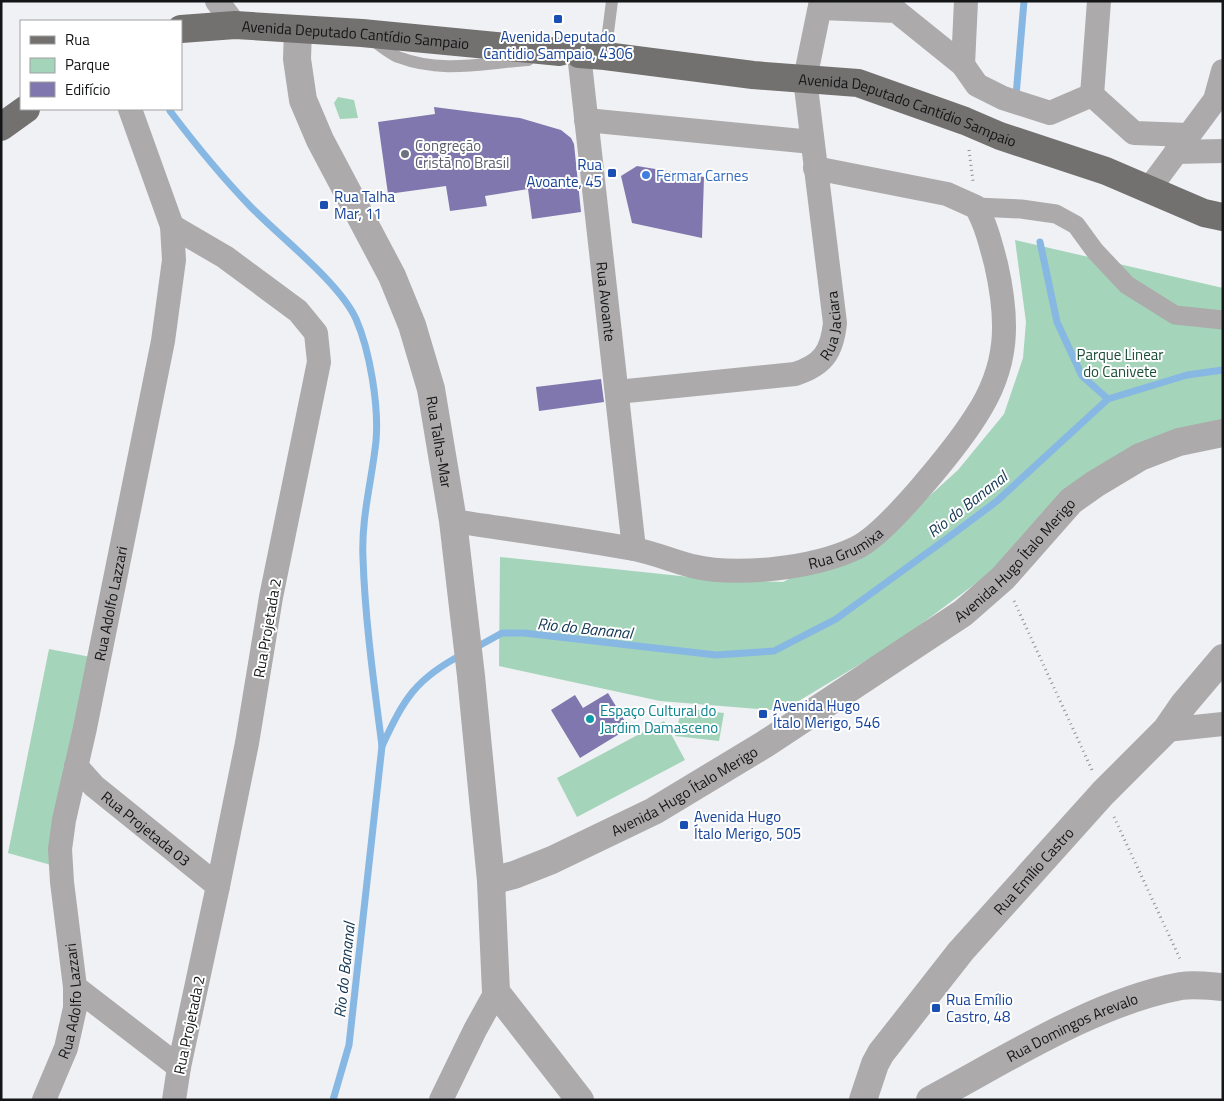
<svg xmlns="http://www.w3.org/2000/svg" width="1224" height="1101" viewBox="0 0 1224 1101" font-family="'Titillium Web',sans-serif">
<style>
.green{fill:#a4d4ba}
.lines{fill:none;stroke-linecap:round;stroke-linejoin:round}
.stream{stroke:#87b7e3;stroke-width:7}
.building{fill:#7f77ad}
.path{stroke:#919295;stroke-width:3;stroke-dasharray:1 4;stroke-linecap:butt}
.service{stroke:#acaaab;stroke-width:12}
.pedestrian{stroke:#acaaab;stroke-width:19}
.minor{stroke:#acaaab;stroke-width:24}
.tertiary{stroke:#acaaab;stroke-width:28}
.primary{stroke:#737070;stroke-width:28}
.transit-dot{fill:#1a4fb4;stroke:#fff;stroke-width:2}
.worship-dot{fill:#6b7280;stroke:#fff;stroke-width:2}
.shop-dot{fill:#3f7fe0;stroke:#fff;stroke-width:2}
.culture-dot{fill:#0f9aa8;stroke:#fff;stroke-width:2}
.labels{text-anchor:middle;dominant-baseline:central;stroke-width:4;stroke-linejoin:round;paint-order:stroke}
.street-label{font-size:15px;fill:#141516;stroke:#fff}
.transit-label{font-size:15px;fill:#164399;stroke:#fff;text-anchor:start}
.worship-label{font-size:15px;fill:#5b616d;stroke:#fff;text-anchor:start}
.shop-label{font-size:15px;fill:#366cbe;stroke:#fff;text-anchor:start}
.park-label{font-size:15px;fill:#1c4d37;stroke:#fff}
.culture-label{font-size:15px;fill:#0d838f;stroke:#fff;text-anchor:start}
.water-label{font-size:16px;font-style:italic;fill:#113552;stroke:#fff}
</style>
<rect width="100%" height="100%" fill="#f0f1f4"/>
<g class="green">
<polygon points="338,97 354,100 358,118 340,119 334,103"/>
<polygon points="1015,240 1223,288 1223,441 1116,462 987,575 897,642 782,711 660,701 499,666 500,557 718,580 783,582 855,546 914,510 958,470 1004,414 1023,358 1026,322"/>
<polygon points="49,649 96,658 51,865 8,853"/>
<polygon points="682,708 724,713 719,741 675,736"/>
<polygon points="664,721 685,760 577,817 557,778"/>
</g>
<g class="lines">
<g class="stream">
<polyline points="1016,96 1024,1"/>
<path d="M170,111C195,144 221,176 250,206C280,237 339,282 356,319C370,351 379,406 376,441C372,480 361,518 363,558C365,620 374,684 382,746"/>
<polyline points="1040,242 1057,322 1082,376 1108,399"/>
<polyline points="475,648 502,633 524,633 716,655 774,651 836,619 949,537 997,501 1108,399 1187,375 1223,370"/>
<path d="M333,1100L349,1045L382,746C404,699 415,679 463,654"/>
</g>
</g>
<g class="building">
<polygon points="434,107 520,118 561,130 571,138 574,144 581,212 532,219 528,189 485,196 487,206 450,211 446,186 388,194 378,122 435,114"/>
<polygon points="637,166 704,177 702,238 632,223 621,176"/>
<polygon points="601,379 604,402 539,411 536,387"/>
<polygon points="608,693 629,728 580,758 551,710 575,695 583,708"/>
</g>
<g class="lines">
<g class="path">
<polyline points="969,150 973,181"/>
<polyline points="1014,601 1092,770"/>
<polyline points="1114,817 1181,961"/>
</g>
<g class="service">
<path d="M372,40C380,45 389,53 398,57C443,74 482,63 528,60"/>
<polyline points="605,56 612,1"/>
</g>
<polyline class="pedestrian" points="976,207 1021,209 1056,214 1076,225 1095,251 1127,285 1175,315 1223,320"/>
<g class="minor">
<polyline points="217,1 235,25"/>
<polyline points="1099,1 1092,95 1134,133 1189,135"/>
<polyline points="820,8 896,11 963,65 977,85 1003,98 1050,113 1092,95"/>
<path id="s1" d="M579,54L634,549"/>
<polyline points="963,65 966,1"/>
<polyline points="586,120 812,142"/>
<polyline points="1176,152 1223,151"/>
<polyline points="1149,189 1215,100 1223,71"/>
<polyline points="172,226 225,257 298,311 316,333 319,362 271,597 247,743 218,886 179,1067 174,1100"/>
<path id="s2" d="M617,392L795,374C823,365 832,352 835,323L805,79L821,1"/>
<path id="s3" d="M453,521C513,530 574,538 634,549C654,553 673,561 692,566C738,577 814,568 856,548C887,534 957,446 976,416C1009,366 1009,321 996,264C991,245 986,224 976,207L947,194L815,168"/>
<polyline points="1166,730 1223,724"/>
<path id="s4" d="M76,766L94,786L218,886"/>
<polyline points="75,987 179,1067"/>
<path id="s5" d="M44,1100L66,1048L75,1008V987L62,882L60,849L64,820L85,728L163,341L174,260L172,226L130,109"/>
<polyline points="441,1100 475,1030 496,992"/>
</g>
<g class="tertiary">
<path id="s6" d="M298,30L297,59L303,100L320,140L392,276L412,325L431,389L453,521L471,676L491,881L496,992L580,1100"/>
<path id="s7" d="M491,881L514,875L552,860L654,811L765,744L963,613L1003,578L1071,501L1095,484L1140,457L1179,442L1223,433"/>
<path id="s8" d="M863,1100L875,1064L881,1053L961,951L1103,793L1166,730L1184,704L1223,658"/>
<path id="s9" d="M930,1100C1007,1059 1095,1002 1181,986C1194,984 1209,986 1223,987"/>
</g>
<g class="primary">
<path id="s10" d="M181,29L235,25L362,33L560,52"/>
<path id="s11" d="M579,54L605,56L753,75L858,83L965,121L1000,136L1106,171L1204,213L1223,217"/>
<polyline points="1,127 26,109"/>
</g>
</g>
<g class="transit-dot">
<rect x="553" y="14" width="10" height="10" rx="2.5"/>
<rect x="607" y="168" width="10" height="10" rx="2.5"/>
<rect x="319" y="200" width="10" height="10" rx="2.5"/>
<rect x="758" y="709" width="10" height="10" rx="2.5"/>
<rect x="679" y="820" width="10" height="10" rx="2.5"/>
<rect x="931" y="1003" width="10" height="10" rx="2.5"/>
</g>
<circle class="worship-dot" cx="405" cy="154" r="5"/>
<circle class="shop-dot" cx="646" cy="175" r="5"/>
<circle class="culture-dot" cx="590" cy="719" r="5"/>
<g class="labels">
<g class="street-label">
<text stroke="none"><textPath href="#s10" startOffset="175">Avenida Deputado Cantídio Sampaio</textPath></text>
<text stroke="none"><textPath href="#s11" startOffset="335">Avenida Deputado Cantídio Sampaio</textPath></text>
<text stroke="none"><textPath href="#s1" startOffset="249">Rua Avoante</textPath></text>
<text stroke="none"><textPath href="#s2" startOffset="246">Rua Jaciara</textPath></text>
<text stroke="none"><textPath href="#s6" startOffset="441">Rua Talha-Mar</textPath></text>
<text stroke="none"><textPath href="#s3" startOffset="401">Rua Grumixa</textPath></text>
<text stroke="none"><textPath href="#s7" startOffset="619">Avenida Hugo Ítalo Merigo</textPath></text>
<text stroke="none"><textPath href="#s5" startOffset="508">Rua Adolfo Lazzari</textPath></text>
<text transform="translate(267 628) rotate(-80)">Rua Projetada 2</text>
<text stroke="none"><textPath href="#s7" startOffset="214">Avenida Hugo Ítalo Merigo</textPath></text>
<text stroke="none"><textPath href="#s4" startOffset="94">Rua Projetada 03</textPath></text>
<text stroke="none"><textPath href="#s8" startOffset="288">Rua Emílio Castro</textPath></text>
<text stroke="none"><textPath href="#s5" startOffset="104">Rua Adolfo Lazzari</textPath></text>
<text transform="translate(189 1025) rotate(-78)">Rua Projetada 2</text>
<text stroke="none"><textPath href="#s9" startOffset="160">Rua Domingos Arevalo</textPath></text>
</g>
<g class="transit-label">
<text x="558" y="36" text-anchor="middle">Avenida Deputado<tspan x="558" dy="17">Cantidio Sampaio, 4306</tspan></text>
<text x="602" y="164" text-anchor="end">Rua<tspan x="602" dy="17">Avoante, 45</tspan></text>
<text x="334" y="196">Rua Talha<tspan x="334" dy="17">Mar, 11</tspan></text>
<text x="773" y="705">Avenida Hugo<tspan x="773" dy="17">Ítalo Merigo, 546</tspan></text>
<text x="694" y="816">Avenida Hugo<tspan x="694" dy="17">Ítalo Merigo, 505</tspan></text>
<text x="946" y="999">Rua Emílio<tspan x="946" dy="17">Castro, 48</tspan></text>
</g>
<g class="worship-label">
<text x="415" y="145">Congreção<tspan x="415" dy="17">Cristã no Brasil</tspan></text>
</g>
<g class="shop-label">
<text x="656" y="175">Fermar Carnes</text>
</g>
<g class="park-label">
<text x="1120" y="354">Parque Linear<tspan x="1120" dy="17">do Canivete</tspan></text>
</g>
<g class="culture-label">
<text x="600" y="710">Espaço Cultural do<tspan x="600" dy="17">Jardim Damasceno</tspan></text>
</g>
<g class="water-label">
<text transform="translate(967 504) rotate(-38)">Rio do Bananal</text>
<text transform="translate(585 628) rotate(6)">Rio do Bananal</text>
<text transform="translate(344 970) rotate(-84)">Rio do Bananal</text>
</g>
</g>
<rect width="1224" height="1101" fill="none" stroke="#141516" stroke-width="5"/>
<rect x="20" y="20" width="162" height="90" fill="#ffffff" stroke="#a1a1a2"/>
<rect x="30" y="36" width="25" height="8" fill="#737070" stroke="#a1a1a2"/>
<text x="65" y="45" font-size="15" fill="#141516">Rua</text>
<rect x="30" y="58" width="25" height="15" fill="#a4d4ba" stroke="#a1a1a2"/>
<text x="65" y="70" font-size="15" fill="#141516">Parque</text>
<rect x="30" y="82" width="25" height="15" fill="#7f77ad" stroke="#a1a1a2"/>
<text x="65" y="95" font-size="15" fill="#141516">Edifício</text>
</svg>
